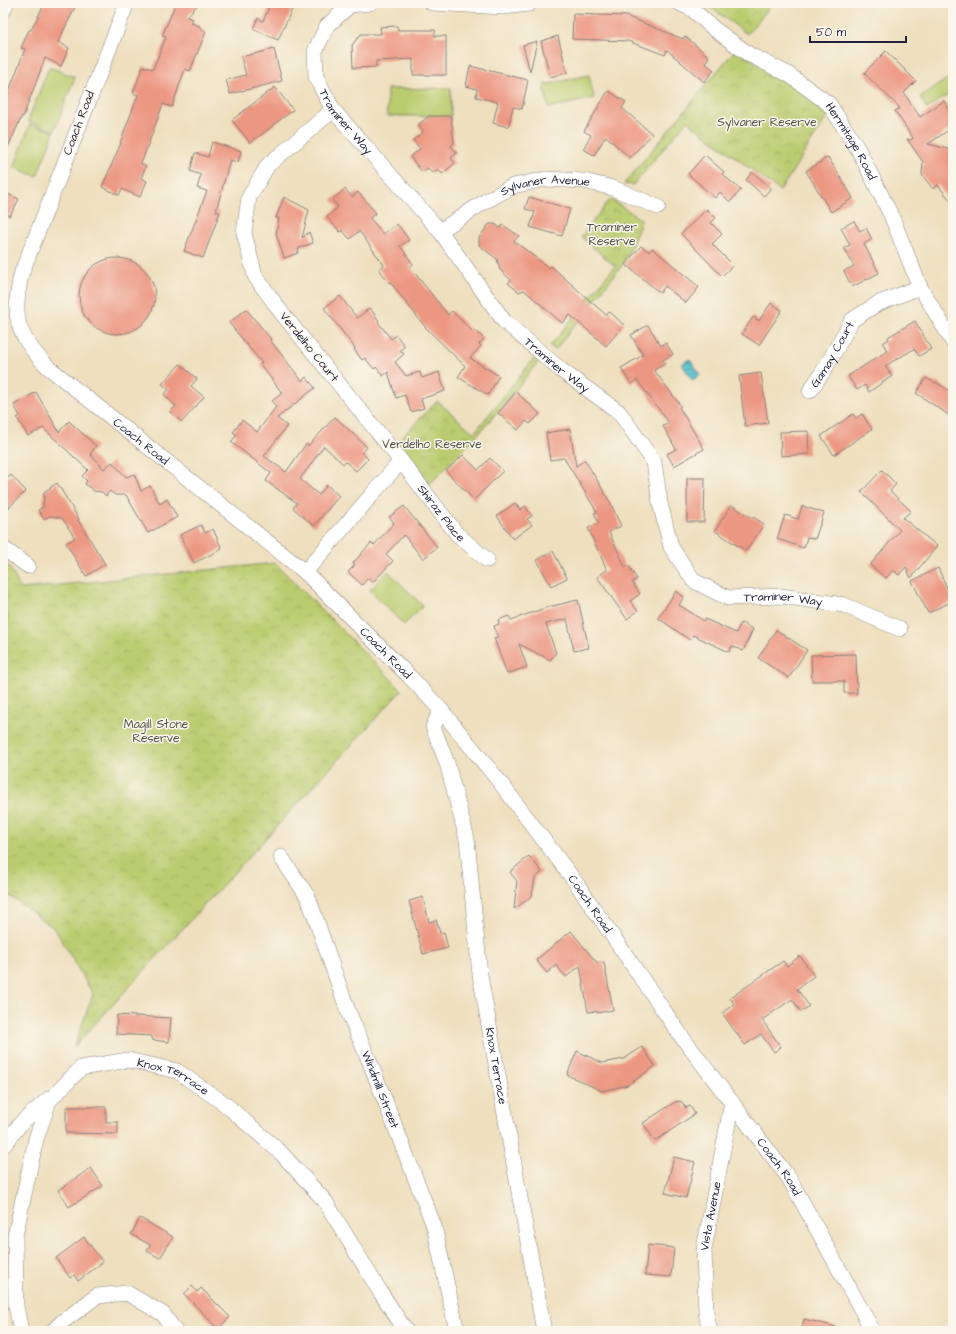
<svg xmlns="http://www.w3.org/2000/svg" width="956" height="1334" viewBox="0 0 956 1334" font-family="'Architects Daughter',sans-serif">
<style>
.green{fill:#bbcc6f;stroke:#6e7755}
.park{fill:url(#park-crowns);stroke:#6e7755}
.water{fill:url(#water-rules);stroke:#3b7184}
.building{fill:#ec9782}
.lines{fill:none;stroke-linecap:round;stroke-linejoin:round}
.minor-casing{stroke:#88807c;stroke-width:16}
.minor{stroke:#fff;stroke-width:15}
.labels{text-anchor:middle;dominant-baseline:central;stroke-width:3;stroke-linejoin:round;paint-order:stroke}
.street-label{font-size:12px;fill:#22223b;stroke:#fbf7ec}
.park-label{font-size:12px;fill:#50554b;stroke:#fbf7ec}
</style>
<defs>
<pattern id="park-crowns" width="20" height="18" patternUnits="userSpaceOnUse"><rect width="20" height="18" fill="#bbcc6f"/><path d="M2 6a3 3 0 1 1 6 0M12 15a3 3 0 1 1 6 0" fill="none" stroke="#a0af61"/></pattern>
<pattern id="water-rules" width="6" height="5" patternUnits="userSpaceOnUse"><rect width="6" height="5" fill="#54c0ce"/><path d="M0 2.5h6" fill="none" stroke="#459ca8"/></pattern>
</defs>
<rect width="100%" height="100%" fill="#fbf7ec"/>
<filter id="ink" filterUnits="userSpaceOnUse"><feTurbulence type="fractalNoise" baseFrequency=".025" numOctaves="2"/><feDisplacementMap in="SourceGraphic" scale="8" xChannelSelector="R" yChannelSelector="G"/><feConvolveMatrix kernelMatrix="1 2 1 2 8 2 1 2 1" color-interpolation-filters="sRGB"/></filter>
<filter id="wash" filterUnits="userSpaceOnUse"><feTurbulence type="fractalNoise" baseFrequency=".012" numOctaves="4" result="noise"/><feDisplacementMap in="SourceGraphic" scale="16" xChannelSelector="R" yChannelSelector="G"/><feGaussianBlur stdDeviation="0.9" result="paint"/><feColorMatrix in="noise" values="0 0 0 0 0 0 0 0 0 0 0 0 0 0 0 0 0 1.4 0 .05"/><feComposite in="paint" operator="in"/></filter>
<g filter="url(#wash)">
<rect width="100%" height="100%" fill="#eedfbe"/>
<g class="green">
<polygon points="49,67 75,77 54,131 28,121"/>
<polygon points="589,75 594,98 549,108 544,85"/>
<polygon points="947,79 953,87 953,92 927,109 920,97"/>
<polygon points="451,88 451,116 387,116 387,89"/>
<polygon points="30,124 54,132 37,176 14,168"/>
<polygon points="388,571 423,606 404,625 370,590"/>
</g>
<g class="park">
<polygon points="705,3 773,3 747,34"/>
<polygon points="735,50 769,69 830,112 780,191 687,121 633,185 624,184"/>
<polygon points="610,199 642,220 624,263 555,350 550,346 615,266 581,237"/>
<polygon points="536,356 541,359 483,429 430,484 397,442 437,401 474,433"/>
<polygon points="3,556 21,589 275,563 402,690 74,1047 93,994 55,929 3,891 3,625 9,615 3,611"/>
</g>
<polygon class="water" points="690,359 700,375 692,380 682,364"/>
<g id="blocks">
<g class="building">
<polygon points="45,3 77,3 58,42 69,48 61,66 45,58 23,117 22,116 3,158 3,107 25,49 21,48 29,30 31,30"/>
<polygon points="176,3 199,3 187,17 193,19 191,23 200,26 200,29 206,32 190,71 185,69 172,107 163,104 141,164 146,166 141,178 147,181 140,197 122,189 119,195 102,187 121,143 120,143 138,95 133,93 143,66 153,69 166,37 162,36"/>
<polygon points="271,3 295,3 278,40 253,29 258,18 263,21"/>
<polygon points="573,14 626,16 683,39 685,36 709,57 705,63 714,70 704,82 667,50 665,55 628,41 572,39"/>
<polygon points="397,26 398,30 435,30 435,36 446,36 446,75 413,75 413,59 376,61 376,67 353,68 352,45 361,34 381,34 380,27"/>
<polygon points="558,36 567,73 550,77 541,41"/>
<polygon points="537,41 530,72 523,45"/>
<polygon points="274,49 282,81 230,94 226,80 246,75 241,57"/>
<polygon points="886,51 916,81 904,93 920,117 944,101 953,115 953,127 928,144 953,150 953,204 938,185 933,189 922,175 923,162 907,139 911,140 913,138 895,111 900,108 864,73"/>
<polygon points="470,66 528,80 522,109 513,107 508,127 493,123 498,102 476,97 477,89 466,86"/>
<polygon points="275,87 293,110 250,143 232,120"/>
<polygon points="608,91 626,102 622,108 652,134 630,158 606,136 594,155 583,149 591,135 584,131"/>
<polygon points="429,116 451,116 454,143 451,146 457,153 451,158 455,163 442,174 438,169 432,173 428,168 422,172 410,157 420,149 413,140 423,132 418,125"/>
<polygon points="212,142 241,151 238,162 230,160 216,211 220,212 203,258 184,251 207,191 197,188 201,175 190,171 195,153 208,157"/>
<polygon points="705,155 724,172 722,174 741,190 730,202 720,192 715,198 688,174"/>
<polygon points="828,157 853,198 831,212 806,171"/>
<polygon points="752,172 771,188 764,196 746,180"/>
<polygon points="345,189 352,197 358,192 376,213 370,218 383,234 397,224 409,240 400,246 413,264 410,267 448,315 452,311 473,332 475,330 484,339 479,344 481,346 470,358 499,376 488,395 458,377 465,366 426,328 390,282 389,283 379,269 384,265 359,231 350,239 342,230 340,232 327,217 338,207 332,200"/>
<polygon points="3,192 19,199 10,216 3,213"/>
<polygon points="284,197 309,210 302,238 309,232 313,243 299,248 298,253 284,258 276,233 279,218 276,218"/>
<polygon points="529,197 570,209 562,236 530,227 535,212 525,209"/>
<polygon points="707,209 716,218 711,223 722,234 712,244 733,265 722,276 681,234"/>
<polygon points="854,221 860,231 866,228 872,239 864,244 879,273 852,287 844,271 854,266 844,248 850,245 841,228"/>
<polygon points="489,224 495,224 500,228 503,225 519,236 514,241 549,268 551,266 606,315 610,312 624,325 606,346 570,315 562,323 524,290 519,292 508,283 511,280 500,270 497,259 479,245 479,238"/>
<polygon points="641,246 649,252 652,248 699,287 686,303 665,286 660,293 625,264"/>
<circle cx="117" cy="296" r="38"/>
<polygon points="340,296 357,318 370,308 379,321 378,322 391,339 396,335 405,346 400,350 404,354 395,362 406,376 420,372 422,378 439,372 445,391 421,399 424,408 411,412 405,395 396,398 388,372 383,376 376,367 374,369 365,358 362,360 354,349 355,348 324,308"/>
<polygon points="771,303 782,310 759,345 742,334 753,317 759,321"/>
<polygon points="246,309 271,339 270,340 302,381 306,377 315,388 277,418 287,426 264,456 286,472 306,444 308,446 335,417 367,447 362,453 368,459 356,471 346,462 343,464 324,446 300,479 319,495 327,485 339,496 314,526 293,508 297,503 266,481 271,473 231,442 237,435 233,432 242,420 257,432 276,407 272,401 282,393 260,364 262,363 229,323"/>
<polygon points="915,321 931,349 919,356 914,349 885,366 892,376 869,392 865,385 857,390 848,376 887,351 883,343 889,339 888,337"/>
<polygon points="648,325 661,346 666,343 673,354 663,360 665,364 654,370 681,406 679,407 704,449 674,466 667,454 676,449 663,426 669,423 637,380 631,384 621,368 643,355 631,335"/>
<polygon points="180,364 197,379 191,386 204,397 182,422 170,412 176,406 164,395 169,389 162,384"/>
<polygon points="761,373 768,423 745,426 739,376"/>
<polygon points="926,378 935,383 936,382 953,393 953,418 916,393"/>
<polygon points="36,392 59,432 69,421 96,446 90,454 104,469 112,462 126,477 134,474 141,491 150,486 160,504 167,499 177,517 148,533 126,495 115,495 110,491 106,496 102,492 94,491 85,484 87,481 82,476 88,470 43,428 28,436 17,418 20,416 14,405"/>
<polygon points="516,392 540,414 530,424 526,421 518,430 498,413"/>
<polygon points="853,414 856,418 862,414 872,429 834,455 821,436"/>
<polygon points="570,429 576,466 585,460 610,502 621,526 609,532 625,567 628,565 637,579 632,582 640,594 630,601 638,611 627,619 597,577 607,570 588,528 599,523 594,513 597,512 564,458 550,460 546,433"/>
<polygon points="808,431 809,454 781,456 780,432"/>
<polygon points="463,455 478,470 490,458 503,471 474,500 446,471"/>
<polygon points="882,470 896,484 890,491 911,511 903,518 937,546 911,578 906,567 899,575 893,570 886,578 870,565 900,530 861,492"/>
<polygon points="11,475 26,491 3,513 3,482"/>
<polygon points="687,478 705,478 704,522 687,522"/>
<polygon points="57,483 79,519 78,520 105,564 86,576 66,543 75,538 62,518 50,516 44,519 38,510 43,507 44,492"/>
<polygon points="515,503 520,510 525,506 532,516 527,519 532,525 513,539 497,516"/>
<polygon points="731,505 752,518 753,517 764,524 746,551 715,531"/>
<polygon points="404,506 437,547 423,559 404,535 386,554 393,561 373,582 368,578 362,585 348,572 355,565 353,563 371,543 374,545 394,523 389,517"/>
<polygon points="802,506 824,513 815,539 807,537 804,548 777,539 785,515 798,519"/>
<polygon points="201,525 205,533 213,529 222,549 194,563 180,535"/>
<polygon points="553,551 567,578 551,586 537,560"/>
<polygon points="938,568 953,601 928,613 912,581"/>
<polygon points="676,591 684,597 679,605 704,621 705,619 736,633 741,623 753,629 743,651 732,646 729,652 693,635 690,640 658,618"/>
<polygon points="578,600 589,648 574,651 567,619 546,624 556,653 550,660 519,644 527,667 507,674 494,638 498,637 494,626 499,624 498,620 509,616 511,620 548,607"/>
<polygon points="776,630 807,650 789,678 758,658"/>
<polygon points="856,654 857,693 844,693 844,681 812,681 811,655"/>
<polygon points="529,856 542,872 535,878 532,896 514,909 517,881 510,872"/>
<polygon points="423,897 429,922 436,920 440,933 444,932 448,948 423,954 409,901"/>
<polygon points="571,931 597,963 604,962 613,1010 597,1013 597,1011 588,1012 580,966 566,977 556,965 547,973 536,960"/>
<polygon points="800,956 814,976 797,989 809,1006 801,1012 792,999 762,1020 781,1047 774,1052 761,1034 745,1045 722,1013 734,1004 730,998 783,961 787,966"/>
<polygon points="117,1015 171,1018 169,1042 152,1040 152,1036 116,1034"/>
<polygon points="642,1047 655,1066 628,1085 602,1091 567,1075 577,1051 602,1063 624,1059"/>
<polygon points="681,1101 686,1108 690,1106 695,1114 655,1141 643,1123 675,1102"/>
<polygon points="66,1107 106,1107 106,1122 118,1122 118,1134 66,1133"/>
<polygon points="674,1157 695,1162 686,1198 665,1193"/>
<polygon points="91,1168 103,1186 69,1207 58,1190"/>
<polygon points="140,1218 173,1237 160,1258 147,1251 150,1245 131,1234"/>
<polygon points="84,1237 103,1262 78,1281 74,1275 70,1278 56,1258"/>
<polygon points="648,1245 674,1248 671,1277 645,1275"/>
<polygon points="192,1286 197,1292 201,1288 230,1317 218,1329 184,1294"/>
<polygon points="804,1319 837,1327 837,1331 801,1331"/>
</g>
</g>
</g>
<g filter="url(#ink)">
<use href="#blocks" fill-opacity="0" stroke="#88807c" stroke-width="1"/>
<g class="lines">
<defs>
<g id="minor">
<path id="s1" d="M127,3L22,272C11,316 16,335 48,367L305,572L409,676L441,710L499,781L574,880L682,1037L789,1178L873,1331"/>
<path id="s2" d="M370,3L350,5L327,26L315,51L316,77L333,110L440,231L504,321L561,370L619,412L654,462L660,503L671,547L694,581L728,598L781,596L844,605L900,629"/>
<polyline points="432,3 503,7 529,4 530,3"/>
<path id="s3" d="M679,3L692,9L713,28L750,55L788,74L829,104L858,149L891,215L920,287L953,342"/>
<polyline points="3,11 6,3"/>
<path id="s4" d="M440,231L484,202L513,186L546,179L584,181L613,188L658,207"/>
<path id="s5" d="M810,391L826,367L852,320L877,304L920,287"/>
<path id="s6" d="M401,461L457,534L487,560"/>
<polyline points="3,548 28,566"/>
<polyline points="305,572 401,461 281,312 255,276 244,233 249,197 268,165 333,110"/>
<path id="s7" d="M441,710L433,727L447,763L467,839L480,975L544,1331"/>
<path id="s8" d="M281,857L308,897L348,1011L369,1060L434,1226L457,1331"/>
<polyline points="3,1146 22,1122 50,1098"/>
<path id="s9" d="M21,1331L16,1306L15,1236L36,1139L49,1101L81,1068L128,1060L177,1071L225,1104L281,1153L325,1201L381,1293L406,1331"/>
<polyline points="53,1331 62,1322 97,1296 127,1293 163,1314 175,1331"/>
<path id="s10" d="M710,1331L706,1313L704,1249L732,1102"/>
</g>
</defs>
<use href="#minor" class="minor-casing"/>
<use href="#minor" class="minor"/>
</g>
</g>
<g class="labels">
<g class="street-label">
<text stroke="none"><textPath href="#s2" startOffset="159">Traminer Way</textPath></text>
<text transform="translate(79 123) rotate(-69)">Coach Road</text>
<text stroke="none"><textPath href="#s3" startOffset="225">Hermitage Road</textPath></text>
<text stroke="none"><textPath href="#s4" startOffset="118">Sylvaner Avenue</textPath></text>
<text transform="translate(309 347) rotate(51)">Verdelho Court</text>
<text stroke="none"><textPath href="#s5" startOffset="43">Gamay Court</textPath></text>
<text stroke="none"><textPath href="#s2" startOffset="483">Traminer Way</textPath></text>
<text stroke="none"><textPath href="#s1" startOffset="513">Coach Road</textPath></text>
<text stroke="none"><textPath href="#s6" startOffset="66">Shiraz Place</textPath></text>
<text stroke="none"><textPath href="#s2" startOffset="843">Traminer Way</textPath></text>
<text stroke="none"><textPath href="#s1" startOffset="837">Coach Road</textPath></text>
<text stroke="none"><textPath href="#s1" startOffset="1161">Coach Road</textPath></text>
<text stroke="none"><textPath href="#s7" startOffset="365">Knox Terrace</textPath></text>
<text stroke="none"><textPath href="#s9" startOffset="377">Knox Terrace</textPath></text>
<text stroke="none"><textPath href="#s8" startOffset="254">Windmill Street</textPath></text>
<text stroke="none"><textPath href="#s1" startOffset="1485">Coach Road</textPath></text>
<text stroke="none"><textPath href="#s10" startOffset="116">Vista Avenue</textPath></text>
</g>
<g class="park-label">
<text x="767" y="122">Sylvaner Reserve</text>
<text x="612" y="227">Traminer<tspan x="612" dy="14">Reserve</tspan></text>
<text x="432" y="444">Verdelho Reserve</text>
<text x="156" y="724">Magill Stone<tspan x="156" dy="14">Reserve</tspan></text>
</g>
</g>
<rect width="956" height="1334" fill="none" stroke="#fbf7ec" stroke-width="16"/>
<path d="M810 36v6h96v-6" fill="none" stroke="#22223b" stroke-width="2"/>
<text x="816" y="36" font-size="12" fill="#22223b" stroke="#fbf7ec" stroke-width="3" paint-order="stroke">50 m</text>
</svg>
